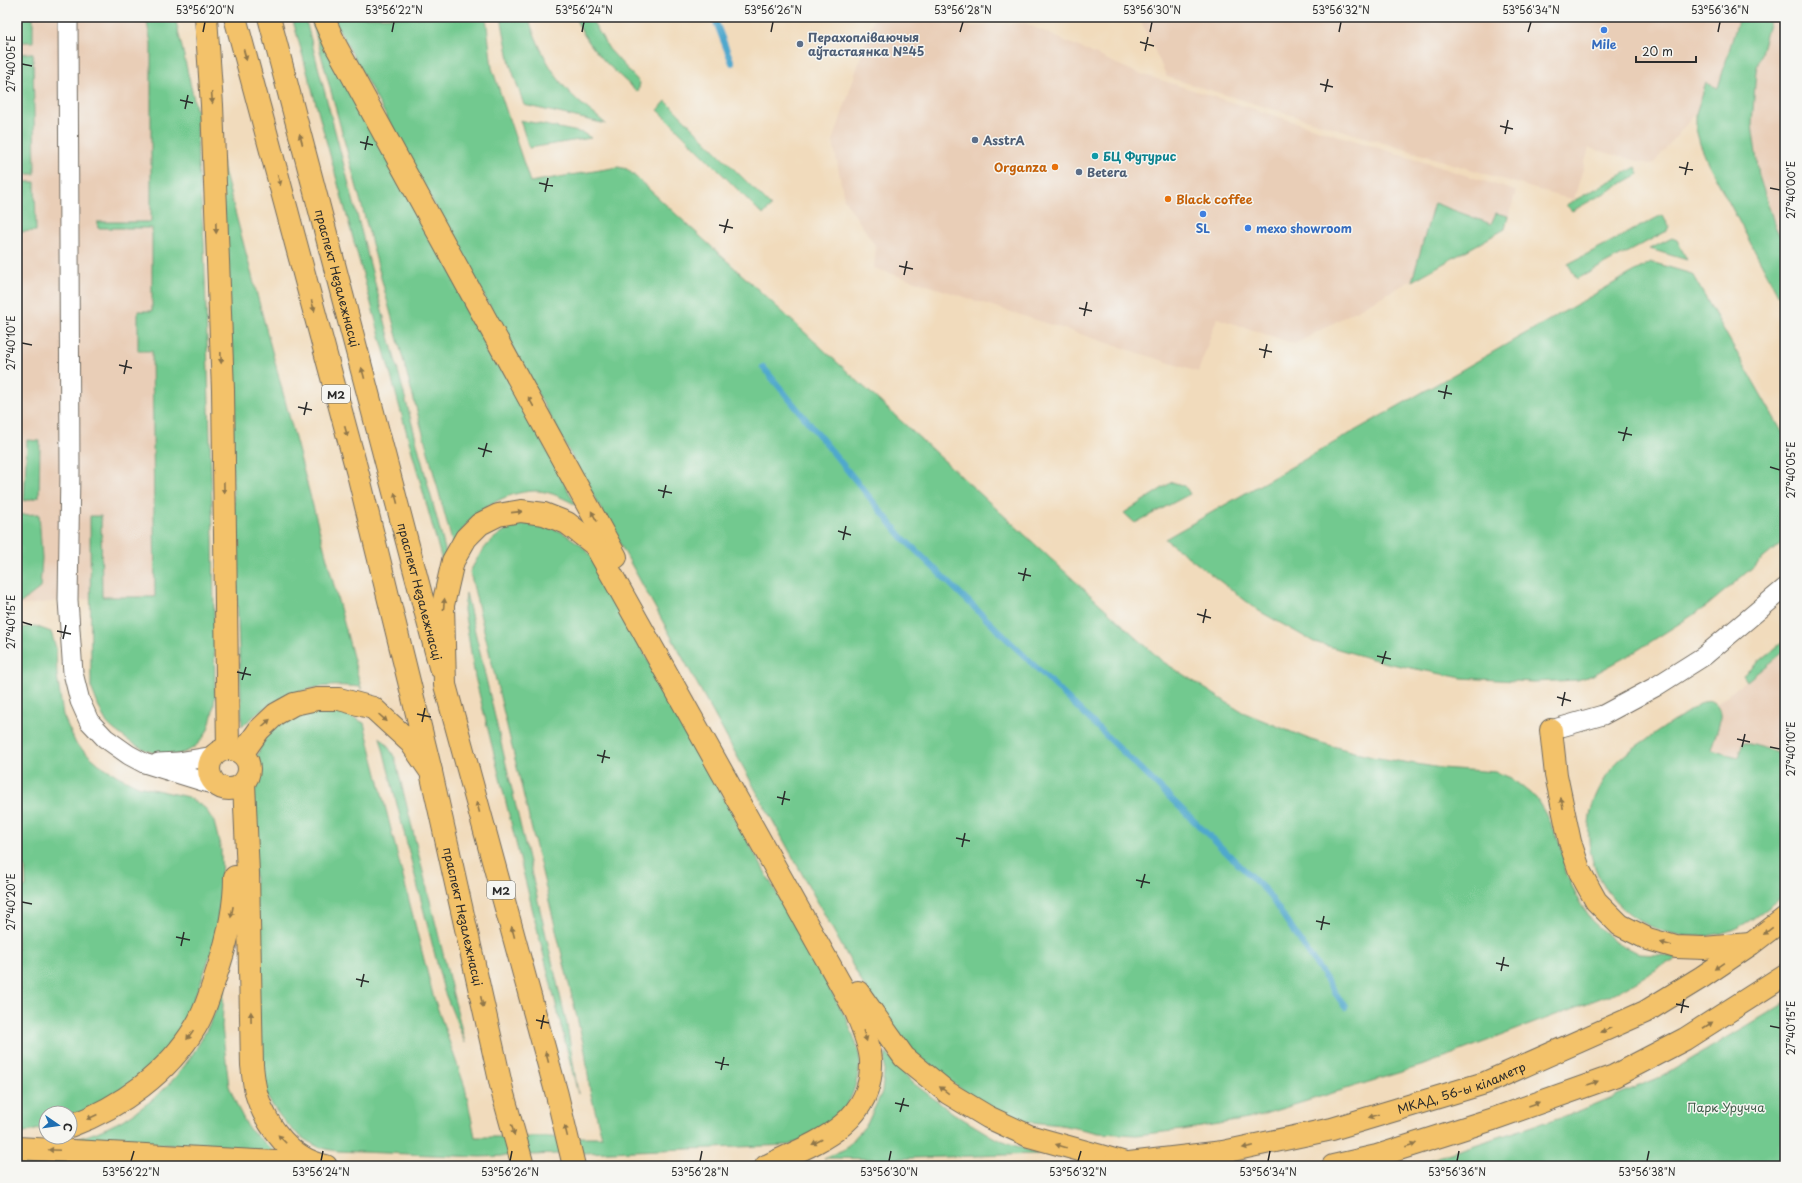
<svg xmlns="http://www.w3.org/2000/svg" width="1802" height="1183" viewBox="0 0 1802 1183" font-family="'Playpen Sans',sans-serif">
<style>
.built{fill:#e9ceb7}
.green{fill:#72c98f;stroke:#4e7a5d}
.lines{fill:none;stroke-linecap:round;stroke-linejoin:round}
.stream{stroke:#50a8cd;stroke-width:6}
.minor-casing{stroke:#70695e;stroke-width:21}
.primary-casing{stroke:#70695e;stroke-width:24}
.trunk-casing{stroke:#70695e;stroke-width:24}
.minor{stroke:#fff;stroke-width:19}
.primary{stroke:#f3c26a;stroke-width:22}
.trunk{stroke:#f3c26a;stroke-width:22}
.oneway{fill:#8f764a}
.ticks{fill:none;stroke:#2b2b2b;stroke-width:1.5}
.shop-dot{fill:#3f7fe0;stroke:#f6f6f2;stroke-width:1.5}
.service-dot{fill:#5c6f8a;stroke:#f6f6f2;stroke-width:1.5}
.culture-dot{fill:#0f9aa8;stroke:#f6f6f2;stroke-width:1.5}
.food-dot{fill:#e8710a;stroke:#f6f6f2;stroke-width:1.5}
.labels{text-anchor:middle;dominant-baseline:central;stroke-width:3;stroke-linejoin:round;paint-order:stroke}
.shield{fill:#f6f6f2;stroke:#686867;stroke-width:1}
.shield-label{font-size:11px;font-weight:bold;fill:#2b2b2b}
.service-label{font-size:12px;font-weight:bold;fill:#4e5e75;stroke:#f6f6f2;text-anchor:start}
.shop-label{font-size:12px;font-weight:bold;fill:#366cbe;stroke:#f6f6f2}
.culture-label{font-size:12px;font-weight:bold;fill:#0d838f;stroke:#f6f6f2;text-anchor:start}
.food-label{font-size:12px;font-weight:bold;fill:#c56008;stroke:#f6f6f2;text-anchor:end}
.street-label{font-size:12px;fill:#2b2b2b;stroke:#f6f6f2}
.park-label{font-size:12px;fill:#405a49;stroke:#f6f6f2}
.neatline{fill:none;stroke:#2b2b2b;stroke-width:1.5}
.ticks-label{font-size:10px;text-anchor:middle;fill:#2b2b2b}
</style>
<rect width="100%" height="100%" fill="#f6f6f2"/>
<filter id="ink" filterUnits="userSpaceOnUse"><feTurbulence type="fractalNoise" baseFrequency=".025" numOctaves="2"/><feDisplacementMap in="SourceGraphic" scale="8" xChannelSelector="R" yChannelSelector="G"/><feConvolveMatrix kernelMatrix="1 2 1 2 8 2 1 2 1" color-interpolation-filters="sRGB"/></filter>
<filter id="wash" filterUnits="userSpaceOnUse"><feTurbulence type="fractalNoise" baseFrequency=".012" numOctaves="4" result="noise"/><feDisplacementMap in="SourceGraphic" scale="16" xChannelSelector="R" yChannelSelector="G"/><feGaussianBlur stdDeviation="0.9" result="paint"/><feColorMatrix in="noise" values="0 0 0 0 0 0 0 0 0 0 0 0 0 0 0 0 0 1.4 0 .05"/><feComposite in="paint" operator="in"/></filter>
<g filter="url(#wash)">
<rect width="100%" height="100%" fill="#f1dbbc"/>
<g class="built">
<polygon points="17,17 146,17 151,43 155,597 68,600 17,606"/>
<polygon points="874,17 943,17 971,26 1025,23 1135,72 1516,191 1505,229 1295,344 1217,318 1198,372 874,268 876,247 844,199 833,141"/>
<polygon points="1139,17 1739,17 1718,88 1706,83 1696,113 1652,165 1589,148 1574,199 1558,196 1167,77"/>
<polygon points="1770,17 1785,17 1785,246 1775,226 1759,176 1752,124 1756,71"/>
<polygon points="1785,650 1785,738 1782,739 1778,752 1743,742 1738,757 1711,750 1721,716 1720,709 1716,704"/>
</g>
<g class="green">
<rect x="17" y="17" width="16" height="25"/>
<path d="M146,17H175L197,113L198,164L204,242L213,537L215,697C213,711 211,727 203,738C182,767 144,754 121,735C117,732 111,728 107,723C100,712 96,699 91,687L90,516H101L102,597H155L152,351H138V311H152V228H98L97,222H151V43Z"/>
<polygon points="292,17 305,17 447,557 444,568"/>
<path d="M311,17H315L576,505C565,499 552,492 538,491C513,490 483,505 467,524C462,530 458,538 453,545Z"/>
<polygon points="332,17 486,17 492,68 530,182 618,167 627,169 1162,661 1240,711 1311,740 1372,757 1441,768 1496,772 1511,778 1536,798 1545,813 1561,846 1566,872 1578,900 1592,921 1614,941 1639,954 1680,956 1619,991 1421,1066 1248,1119 1182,1130 1136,1135 1099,1133 1061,1125 1010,1120 950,1082 916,1054 894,1032 870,997 583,477"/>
<path d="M501,17H528C537,44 551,74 571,94C581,105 595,114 606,124L524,105L510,64Z"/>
<path d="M575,17H590L609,49L640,83L638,92C613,70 588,49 575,17Z"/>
<polygon points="1739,17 1771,17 1756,71 1752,124 1759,176 1775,226 1785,246 1785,308 1708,163 1700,144 1696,129 1696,113 1706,83 1718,88"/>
<polygon points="33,53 35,174 17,174 17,54"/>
<polygon points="666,101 771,206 763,215 658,110"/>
<polygon points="520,120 583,133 591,138 529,148"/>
<path d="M220,155L362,691L360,687C326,683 300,688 269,705C259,711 251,719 242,726Z"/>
<polygon points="1636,167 1639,174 1572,211 1566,205"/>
<polygon points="17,182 35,182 36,231 17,232"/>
<polygon points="1434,203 1491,224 1496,213 1508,216 1505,229 1412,281"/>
<polygon points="1662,215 1669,226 1667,231 1577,279 1568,264"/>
<polygon points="1672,238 1677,240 1687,260 1650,249"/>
<polygon points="1651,262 1692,274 1785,437 1785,540 1707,606 1633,653 1593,675 1578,680 1533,682 1462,678 1386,663 1314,642 1259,611 1165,539"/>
<polygon points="17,361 21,361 17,501"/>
<polygon points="27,440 40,441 39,497 24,501"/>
<polygon points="1172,482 1185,486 1190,494 1135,523 1124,513"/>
<polygon points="39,514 42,558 40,588 17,606 17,515"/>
<path d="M521,521L543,524L562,532L580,544L597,562L652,668L847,1020C852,1033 859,1047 860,1061C861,1066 858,1073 857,1079C847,1121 825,1127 790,1145L480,1157L337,1151C331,1150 325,1149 319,1147C292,1136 273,1110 261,1085L256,976L253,766C257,757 260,746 265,738C279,717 318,706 341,713C349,715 356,719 364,723L433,995L465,1087L475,1137H602L590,1091L585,1051L470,572C484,544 494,536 521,521Z"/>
<polygon points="466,593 567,1025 578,1094 475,677 464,610"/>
<polygon points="35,626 51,632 56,648 57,675 63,715 76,744 99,764 118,776 138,786 188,797 205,808 214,822 221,850 222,887 214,944 200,985 181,1026 163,1055 113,1097 70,1119 70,1113 46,1113 46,1127 17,1135 17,889 26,887 25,866 17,866 17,628"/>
<polygon points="1785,640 1785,650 1747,681 1743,675"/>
<path d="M1711,701C1730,712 1714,734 1711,750L1738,757L1743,742L1778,752L1782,739L1785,738V894C1764,910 1744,929 1718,934C1644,949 1575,886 1591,811C1594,796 1604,780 1612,768C1623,754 1638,745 1653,735C1669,724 1686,713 1703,702Z"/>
<polygon points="380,737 386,743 395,758 465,1043 444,991"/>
<path d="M224,987L222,1027L229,1086L238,1108L249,1129L275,1152L76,1139C136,1122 179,1085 207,1029C214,1016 219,1001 224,987Z"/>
<polygon points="1785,1003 1785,1166 1410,1166 1579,1111 1663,1076"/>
<polygon points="886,1053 913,1083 953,1113 993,1137 1038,1154 882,1159 824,1158 845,1149 867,1124 882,1092"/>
<polygon points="17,1156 139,1166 17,1166"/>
</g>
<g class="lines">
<g class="stream">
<polyline points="714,17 732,63"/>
<polyline points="763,367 902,537 1267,892 1345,1007"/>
</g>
</g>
</g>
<g filter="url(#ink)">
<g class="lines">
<defs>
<g id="minor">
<polyline points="68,17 70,471 68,600 73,673 80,701 89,721 105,738 129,755 144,763 215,785"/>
<polyline points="1551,730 1603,715 1655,687 1704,656 1785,588"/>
<polyline points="158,763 178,762 214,756"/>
</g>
<g id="primary">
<polyline points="235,17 359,478 431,771"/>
<path id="s1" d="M269,17L440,667"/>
</g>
<g id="trunk">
<polyline points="206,17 212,105 223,390 228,749"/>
<polyline points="323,17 336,46 616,557"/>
<polyline points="1551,730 1556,775 1570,842 1580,872 1596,901 1620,925 1648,939 1676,947 1704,948 1750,944"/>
<circle cx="229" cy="769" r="20"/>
<path id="s2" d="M242,754L259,730L276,714L294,704L317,699H339L373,708L411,743L431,772L503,1094L523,1166"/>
<path d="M244,783L248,874L252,1065C253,1075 254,1086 257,1096C267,1127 292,1160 326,1166"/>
<polyline points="858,992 904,1057 948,1093 988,1117 1029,1136 1126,1163"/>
<path d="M70,1126C121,1107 168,1073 196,1026C207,1008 212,986 219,966C228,938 235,907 235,877"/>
<polyline points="17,1148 313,1164"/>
<path id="s3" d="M1112,1165L1223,1152L1332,1129L1485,1083L1645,1012L1702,977L1751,944L1785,918"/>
<path d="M574,1166L557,1095L445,685L443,605L453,561L466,538L480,524L498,515L521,511L544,514L567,523L595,545L856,1012C862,1027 872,1049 871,1065C871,1126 812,1144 766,1166"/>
<polyline points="1333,1166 1377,1156 1493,1119 1614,1076 1685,1039 1785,975"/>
</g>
</defs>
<use href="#minor" class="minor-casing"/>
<use href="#primary" class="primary-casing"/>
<use href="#trunk" class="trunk-casing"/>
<use href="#minor" class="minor"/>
<use href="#primary" class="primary"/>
<use href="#trunk" class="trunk"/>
</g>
<defs><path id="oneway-solid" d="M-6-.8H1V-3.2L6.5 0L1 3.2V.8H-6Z"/></defs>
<g class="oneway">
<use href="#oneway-solid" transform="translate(245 55) rotate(75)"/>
<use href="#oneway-solid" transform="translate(212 98) rotate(86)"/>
<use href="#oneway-solid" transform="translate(301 139) rotate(-105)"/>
<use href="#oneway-solid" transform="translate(279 180) rotate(75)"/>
<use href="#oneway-solid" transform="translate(216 228) rotate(88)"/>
<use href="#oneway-solid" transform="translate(313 306) rotate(75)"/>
<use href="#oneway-solid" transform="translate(221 358) rotate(88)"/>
<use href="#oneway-solid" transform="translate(363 373) rotate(-105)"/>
<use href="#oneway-solid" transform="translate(531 402) rotate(-119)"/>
<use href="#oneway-solid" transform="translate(346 431) rotate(75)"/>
<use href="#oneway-solid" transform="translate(224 488) rotate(89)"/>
<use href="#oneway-solid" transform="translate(396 498) rotate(-105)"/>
<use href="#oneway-solid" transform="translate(517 512) rotate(-6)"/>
<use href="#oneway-solid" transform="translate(594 516) rotate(-119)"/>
<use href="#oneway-solid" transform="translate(444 604) rotate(-84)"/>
<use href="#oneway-solid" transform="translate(383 718) rotate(42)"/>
<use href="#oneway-solid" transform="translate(266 723) rotate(-42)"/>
<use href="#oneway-solid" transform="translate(1562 803) rotate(-102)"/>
<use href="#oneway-solid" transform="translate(478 807) rotate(-105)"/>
<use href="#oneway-solid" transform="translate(232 912) rotate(101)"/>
<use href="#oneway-solid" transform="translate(1768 931) rotate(142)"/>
<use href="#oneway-solid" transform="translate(513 932) rotate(-105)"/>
<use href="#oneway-solid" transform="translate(1666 944) rotate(-164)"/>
<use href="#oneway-solid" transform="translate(1719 966) rotate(145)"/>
<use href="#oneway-solid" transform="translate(482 1002) rotate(77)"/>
<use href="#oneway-solid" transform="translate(251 1017) rotate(-91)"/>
<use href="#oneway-solid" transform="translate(1708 1025) rotate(-33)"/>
<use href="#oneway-solid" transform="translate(1606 1030) rotate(156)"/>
<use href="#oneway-solid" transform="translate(190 1035) rotate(125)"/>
<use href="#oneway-solid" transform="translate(865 1036) rotate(72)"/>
<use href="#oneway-solid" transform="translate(547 1057) rotate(-105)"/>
<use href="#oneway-solid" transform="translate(1593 1083) rotate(-20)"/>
<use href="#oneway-solid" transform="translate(944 1090) rotate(-144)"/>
<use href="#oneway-solid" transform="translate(1534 1104) rotate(-20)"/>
<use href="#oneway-solid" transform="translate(1374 1116) rotate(164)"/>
<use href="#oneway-solid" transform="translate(92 1117) rotate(155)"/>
<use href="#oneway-solid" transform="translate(513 1130) rotate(74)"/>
<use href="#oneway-solid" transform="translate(566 1131) rotate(-104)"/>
<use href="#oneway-solid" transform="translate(282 1139) rotate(-134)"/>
<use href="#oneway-solid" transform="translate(817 1142) rotate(153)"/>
<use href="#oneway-solid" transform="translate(1411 1145) rotate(-17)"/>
<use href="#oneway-solid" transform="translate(1061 1146) rotate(-163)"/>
<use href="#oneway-solid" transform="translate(1248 1147) rotate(168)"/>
<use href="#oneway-solid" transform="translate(54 1150) rotate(-177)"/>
</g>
</g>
<path class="ticks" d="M203,32L205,22M392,32L394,22M582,32L584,22M771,32L773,22M960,32L963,22M1150,32L1152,22M1339,32L1341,22M1528,32L1531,22M1718,32L1720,22M1140,42L1154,46M1145,51L1148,37M22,64L32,66M1320,84L1333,87M1325,92L1328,79M180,100L193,103M185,109L188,95M1500,126L1513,129M1505,134L1508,120M360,142L373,145M365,150L368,136M1679,167L1693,170M1685,175L1688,162M539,183L553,186M1770,188L1780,190M545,192L548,178M719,225L733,228M724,233L728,219M899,266L913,269M904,275L907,261M1079,308L1092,311M1084,316L1087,302M22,343L32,345M1259,349L1272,352M1264,358L1267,344M119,365L132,368M124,374L127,360M1438,391L1452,394M1444,399L1447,385M298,407L312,410M304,415L307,402M1618,432L1632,435M1623,441L1627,427M478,448L492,452M483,457L487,443M1770,467L1780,470M658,490L672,493M663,498L666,485M838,531L851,535M843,540L846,526M1018,573L1031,576M1023,581L1026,568M1197,614L1211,618M22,622L32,625M1203,623L1206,609M57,631L71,634M63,639L66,625M1377,656L1391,659M1382,664L1386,651M237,672L251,675M242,680L246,667M1557,697L1571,701M1562,706L1565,692M417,714L431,717M422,722L425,708M1737,739L1750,742M1742,747L1745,734M1770,747L1780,749M597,755L610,758M602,763L605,750M777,797L790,800M782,805L785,791M956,838L970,841M962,847L965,833M1136,880L1150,883M1141,888L1145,874M22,902L32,904M1316,921L1330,924M1321,930L1324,916M176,937L190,940M181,946L184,932M1496,963L1509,966M1501,971L1504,957M356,979L369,982M361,987L364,974M1676,1004L1689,1007M1681,1013L1684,999M536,1020L549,1023M1770,1026L1780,1028M541,1029L544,1015M715,1062L729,1065M721,1070L724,1057M895,1103L909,1106M900,1112L904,1098M131,1161L134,1151M321,1161L323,1151M510,1161L512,1151M700,1161L702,1151M889,1161L891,1151M1078,1161L1081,1151M1268,1161L1270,1151M1457,1161L1459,1151M1647,1161L1649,1151"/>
<g class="shop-dot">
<circle cx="1604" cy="30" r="4"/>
<circle cx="1203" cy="214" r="4"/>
<circle cx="1248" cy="228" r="4"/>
</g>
<g class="service-dot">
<circle cx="800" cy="44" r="4"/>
<circle cx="975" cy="140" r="4"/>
<circle cx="1079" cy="172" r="4"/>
</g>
<circle class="culture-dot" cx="1095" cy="156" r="4"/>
<g class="food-dot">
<circle cx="1055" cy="167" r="4"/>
<circle cx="1168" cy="199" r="4"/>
</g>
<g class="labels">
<g class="shield">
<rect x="322" y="385" width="28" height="18" rx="3"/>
<rect x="487" y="881" width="28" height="18" rx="3"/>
</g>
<g class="shield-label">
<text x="336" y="394">М2</text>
<text x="501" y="890">М2</text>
</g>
<g class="service-label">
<text x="808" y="37">Перахопліваючыя<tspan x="808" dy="14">аўтастаянка №45</tspan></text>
<text x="983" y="140">AsstrA</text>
<text x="1087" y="172">Betera</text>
</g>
<g class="shop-label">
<text x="1604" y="44">Mile</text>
<text x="1203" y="228">SL</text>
<text x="1256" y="228" text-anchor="start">mexo showroom</text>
</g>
<g class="culture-label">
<text x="1103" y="156">БЦ Футурис</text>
</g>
<g class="food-label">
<text x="1047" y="167">Organza</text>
<text x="1176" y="199" text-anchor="start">Black coffee</text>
</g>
<g class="street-label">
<text stroke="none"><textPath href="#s1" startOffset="270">праспект Незалежнасці</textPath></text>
<text stroke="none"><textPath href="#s1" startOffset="594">праспект Незалежнасці</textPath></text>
<text stroke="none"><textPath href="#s2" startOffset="389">праспект Незалежнасці</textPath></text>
<text stroke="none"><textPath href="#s3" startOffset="359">МКАД, 56-ы кіламетр</textPath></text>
</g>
<g class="park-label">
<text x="1726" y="1107">Парк Уручча</text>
</g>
</g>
<rect width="1802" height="1183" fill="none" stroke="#f6f6f2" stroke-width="44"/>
<g transform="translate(58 1125) rotate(103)"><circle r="19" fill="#f6f6f2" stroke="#a5a5a2"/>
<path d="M0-3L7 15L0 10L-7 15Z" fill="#1f6fb2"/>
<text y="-6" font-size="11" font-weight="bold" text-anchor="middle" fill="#2b2b2b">С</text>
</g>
<path d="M1636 56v6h60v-6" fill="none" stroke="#2b2b2b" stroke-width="2"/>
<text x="1642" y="56" font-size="12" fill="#2b2b2b" stroke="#f6f6f2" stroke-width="3" paint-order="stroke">20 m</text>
<rect x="22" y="22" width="1758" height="1139" class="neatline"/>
<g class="ticks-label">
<text x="205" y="14">53°56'20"N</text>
<text x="394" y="14">53°56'22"N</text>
<text x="584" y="14">53°56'24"N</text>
<text x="773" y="14">53°56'26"N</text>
<text x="963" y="14">53°56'28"N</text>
<text x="1152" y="14">53°56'30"N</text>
<text x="1341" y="14">53°56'32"N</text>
<text x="1531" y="14">53°56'34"N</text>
<text x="1720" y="14">53°56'36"N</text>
<text transform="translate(11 64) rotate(-90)" y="4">27°40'05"E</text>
<text transform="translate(1791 190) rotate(-90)" y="4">27°40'00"E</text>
<text transform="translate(11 343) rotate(-90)" y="4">27°40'10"E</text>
<text transform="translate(1791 470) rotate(-90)" y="4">27°40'05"E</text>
<text transform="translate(11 622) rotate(-90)" y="4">27°40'15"E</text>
<text transform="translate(1791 749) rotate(-90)" y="4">27°40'10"E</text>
<text transform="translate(11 902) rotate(-90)" y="4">27°40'20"E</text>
<text transform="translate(1791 1028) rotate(-90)" y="4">27°40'15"E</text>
<text x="131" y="1176">53°56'22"N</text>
<text x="321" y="1176">53°56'24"N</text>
<text x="510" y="1176">53°56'26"N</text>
<text x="700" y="1176">53°56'28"N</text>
<text x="889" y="1176">53°56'30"N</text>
<text x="1078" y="1176">53°56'32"N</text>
<text x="1268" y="1176">53°56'34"N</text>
<text x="1457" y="1176">53°56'36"N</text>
<text x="1647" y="1176">53°56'38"N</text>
</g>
</svg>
